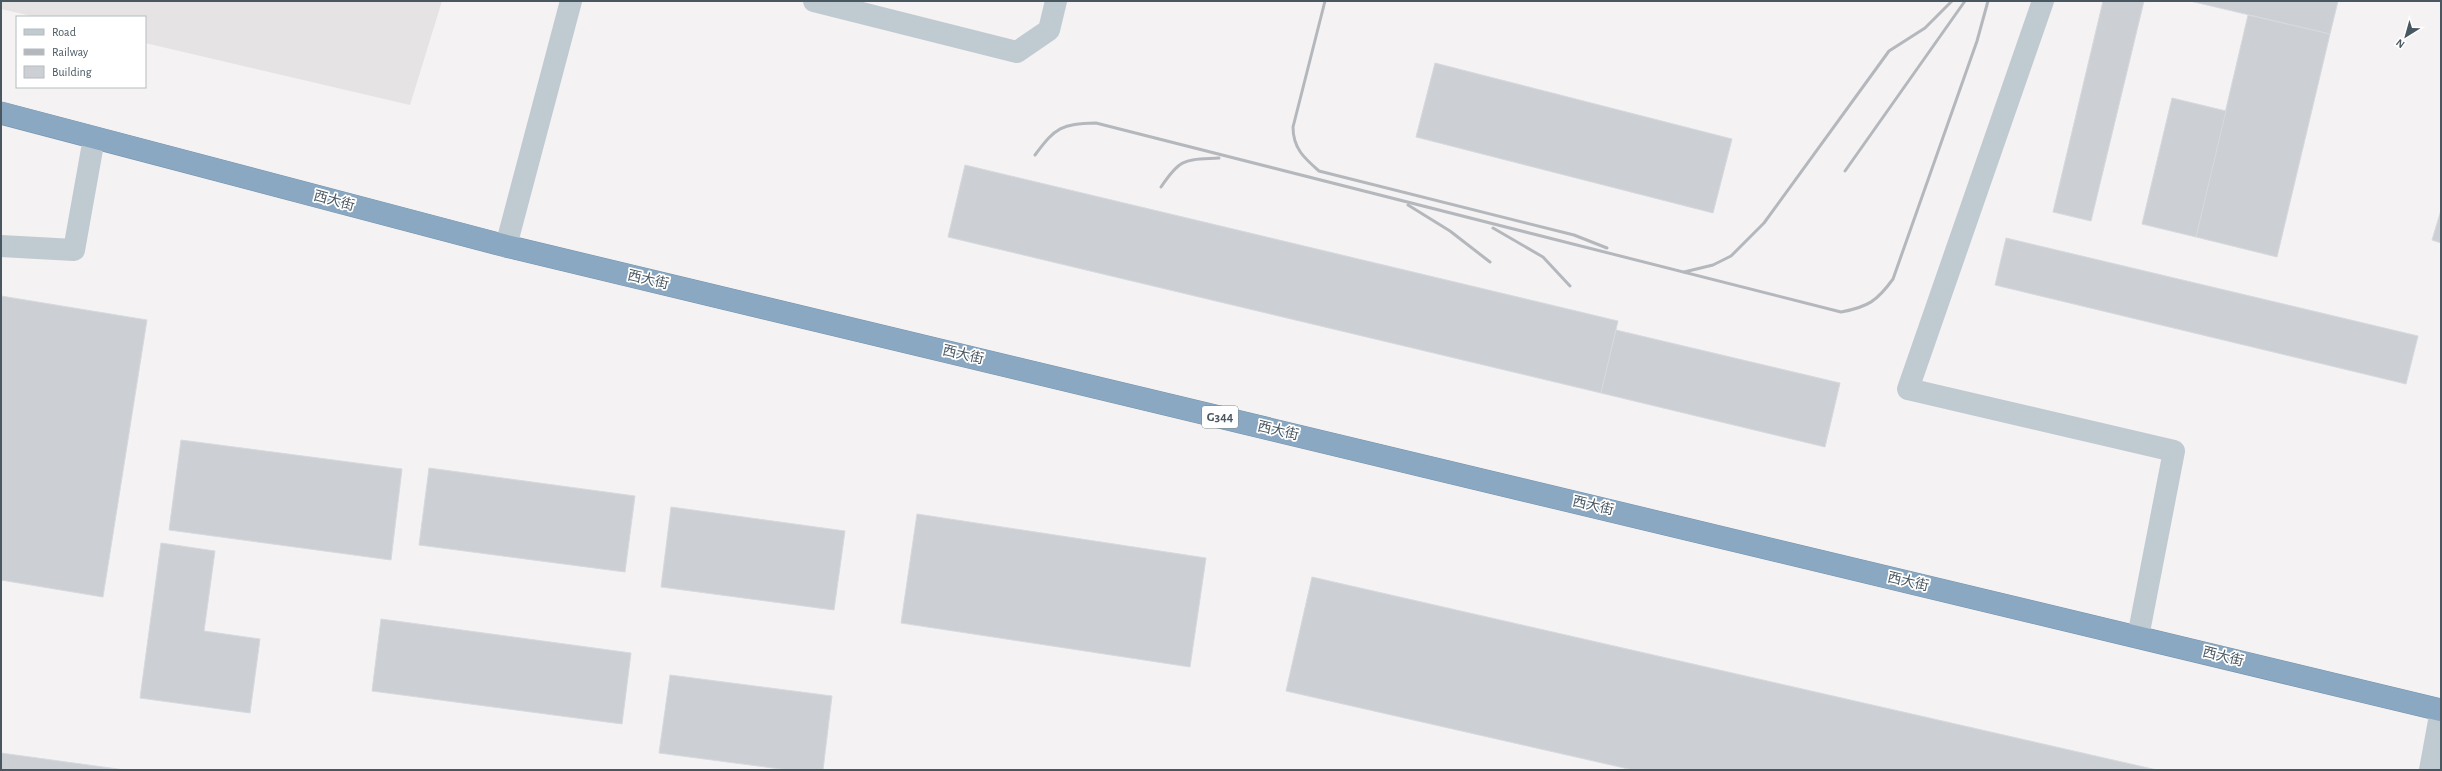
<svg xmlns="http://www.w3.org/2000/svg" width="2442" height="771" viewBox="0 0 2442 771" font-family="'Alegreya Sans','Noto Sans SC',sans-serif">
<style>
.education{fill:#e6e3e5}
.building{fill:#ccd0d5;stroke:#d6d9de}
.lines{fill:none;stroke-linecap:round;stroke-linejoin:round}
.highway-casing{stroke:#7593ad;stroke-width:23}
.minor{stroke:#c0cad1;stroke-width:22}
.highway{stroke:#8aa8c1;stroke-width:22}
.rail{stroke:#b4b8bc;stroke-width:3}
.labels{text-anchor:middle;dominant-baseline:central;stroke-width:3.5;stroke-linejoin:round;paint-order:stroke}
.shield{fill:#fff;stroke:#808990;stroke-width:1}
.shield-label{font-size:13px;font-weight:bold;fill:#495760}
.street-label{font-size:14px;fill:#495760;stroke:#fff}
</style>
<rect width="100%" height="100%" fill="#f4f2f3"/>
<polygon class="education" points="1,1 442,1 410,105 145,43 145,17 36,17 1,9"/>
<g class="building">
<polygon points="2103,1 2144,1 2091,221 2053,212"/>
<polygon points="2190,1 2338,1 2330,34"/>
<polygon points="2248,15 2330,34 2277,257 2196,237"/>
<polygon points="1435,63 1732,139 1713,213 1416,137"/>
<polygon points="2172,98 2226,111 2196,237 2142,224"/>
<polygon points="965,165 1618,321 1601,393 948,237"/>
<polygon points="2441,210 2441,243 2432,240"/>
<polygon points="2006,238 2418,336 2406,384 1995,285"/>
<polygon points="1,296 147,320 103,597 1,580"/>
<polygon points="1616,330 1840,383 1825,447 1601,393"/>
<polygon points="181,440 402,469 391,560 169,530"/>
<polygon points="429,468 635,496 625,572 419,545"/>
<polygon points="671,507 845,531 834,610 661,587"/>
<polygon points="917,514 1206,558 1190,667 901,623"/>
<polygon points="161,543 215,551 204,631 260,639 250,713 140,698"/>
<polygon points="1312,577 2157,770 1633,770 1286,691"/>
<polygon points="381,619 631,653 622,724 372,691"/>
<polygon points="670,675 832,696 823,770 788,770 659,753"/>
<polygon points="1,753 125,770 1,770"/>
</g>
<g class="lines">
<defs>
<polyline id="highway" points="1,113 506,246 2441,710"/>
</defs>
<use href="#highway" class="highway-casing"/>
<g class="minor">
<polyline points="814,1 1017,52 1049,30 1056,1"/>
<polyline points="2043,1 1908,389 2174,451 2138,637"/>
<polyline points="1,246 74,250 94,138"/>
<polyline points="506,246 571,1"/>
<polyline points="2430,770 2441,710"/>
</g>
<use href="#highway" class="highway"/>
<g class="rail">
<path d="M1325,1L1293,127C1293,148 1304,158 1319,171L1574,235L1607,248"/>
<path d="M1035,155C1056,127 1061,124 1096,123L1841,312C1868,307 1877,301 1893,279L1977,41L1988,1"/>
<polyline points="1845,171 1965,1"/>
<path d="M1161,187C1181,157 1185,160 1219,158"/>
<polyline points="1408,205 1450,231 1490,262"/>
<polyline points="1493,228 1543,257 1570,286"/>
<polyline points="1684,272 1713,265 1731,256 1764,223 1889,51 1925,28 1952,1"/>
</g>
</g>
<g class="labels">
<rect class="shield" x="1202" y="406" width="36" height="22" rx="3"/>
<g class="shield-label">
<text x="1220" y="417">G344</text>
</g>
<g class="street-label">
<text transform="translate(334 201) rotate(15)">西大街</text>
<text transform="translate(648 280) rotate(13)">西大街</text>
<text transform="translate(963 355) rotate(13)">西大街</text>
<text transform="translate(1278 431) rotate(13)">西大街</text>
<text transform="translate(1593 506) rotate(13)">西大街</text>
<text transform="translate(1908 582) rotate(13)">西大街</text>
<text transform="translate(2223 657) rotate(14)">西大街</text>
</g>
</g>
<rect width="2442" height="771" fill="none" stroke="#495760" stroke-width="4"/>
<rect x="16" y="16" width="130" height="72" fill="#ffffff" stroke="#b6bcbf"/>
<rect x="24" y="29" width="20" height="6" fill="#c0cad1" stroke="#b6bcbf"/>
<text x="52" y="36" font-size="12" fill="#495760">Road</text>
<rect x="24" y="49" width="20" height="6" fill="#b4b8bc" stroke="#b6bcbf"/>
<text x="52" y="56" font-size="12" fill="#495760">Railway</text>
<rect x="24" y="66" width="20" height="12" fill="#ccd0d5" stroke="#b6bcbf"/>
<text x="52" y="76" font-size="12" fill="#495760">Building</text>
<g transform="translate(2406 36) rotate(217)" stroke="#ffffff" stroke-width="3" paint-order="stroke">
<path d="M0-3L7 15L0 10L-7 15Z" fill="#495760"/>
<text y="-6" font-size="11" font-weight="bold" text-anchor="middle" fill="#495760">N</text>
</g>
</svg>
